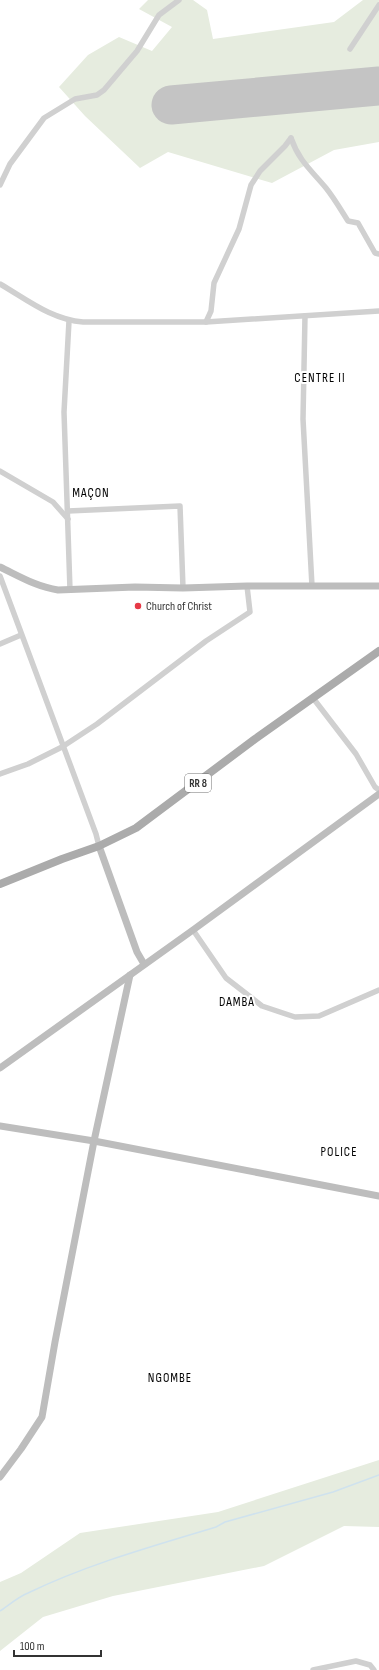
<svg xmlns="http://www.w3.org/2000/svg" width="379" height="1670" viewBox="0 0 379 1670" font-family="'Sofia Sans Condensed',sans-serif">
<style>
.green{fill:#e6ecdf}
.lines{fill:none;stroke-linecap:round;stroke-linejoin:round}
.stream{stroke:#cfe2ee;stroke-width:1.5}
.runway{stroke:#c4c4c4;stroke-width:39}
.street{stroke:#d0d0d0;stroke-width:5.5}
.secondary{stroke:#bdbdbd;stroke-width:7}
.primary{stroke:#ababab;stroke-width:8}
.poi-dot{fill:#e63946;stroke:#fff;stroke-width:1.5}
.labels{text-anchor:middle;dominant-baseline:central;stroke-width:4;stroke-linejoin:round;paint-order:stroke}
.shield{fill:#fff;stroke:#707070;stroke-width:1}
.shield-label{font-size:11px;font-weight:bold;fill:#333}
.poi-label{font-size:12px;fill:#333;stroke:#fff;text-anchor:start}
.neighbourhood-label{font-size:13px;letter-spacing:1px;fill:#000;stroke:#fff}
</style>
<rect width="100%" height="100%" fill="#fff"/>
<g class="green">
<polygon points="148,0 193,0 207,10 213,39 334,22 363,0 379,0 379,142 334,150 272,183 168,152 140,168 85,116 59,87 88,55 119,37 152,51 172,27 139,9"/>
<polygon points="379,1460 379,1527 344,1526 264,1566 113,1596 43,1617 0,1651 0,1582 21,1573 80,1533 218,1512"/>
</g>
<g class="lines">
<path class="stream" d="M0,1611C9,1605 18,1597 28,1593C88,1564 153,1546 216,1527L225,1522L333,1492L379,1475"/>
<polyline class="runway" points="171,105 379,86"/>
<g class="street">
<polyline points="350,49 379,5"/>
<path d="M291,138C299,161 311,170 326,188C334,198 341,210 348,221L358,223L375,253L379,254"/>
<polyline points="0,185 10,164 44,118 75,99 97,95 104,90 137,51 159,15 179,0"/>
<path d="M0,284C26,299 52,320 83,322H206L379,311"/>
<polyline points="305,316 303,419 312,586"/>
<polyline points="69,321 64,412 70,590"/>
<polyline points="206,322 211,311 214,283 239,229 251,185 260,171 285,146 291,138"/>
<polyline points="0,471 53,502 68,519"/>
<polyline points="68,511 180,506 183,588"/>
<polyline points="0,576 96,834 99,846"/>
<polyline points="0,644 21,635"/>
<polyline points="313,698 356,754 375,787 379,790"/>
<polyline points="0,774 28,764 62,747 97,724 206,641 250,612 247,586"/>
<polyline points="193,930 226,978 262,1006 295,1017 319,1016 379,990"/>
<polyline points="313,1670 356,1661 370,1665 374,1670"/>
</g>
<g class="secondary">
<path d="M0,567C19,576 37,587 58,590L135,587L183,588L247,586H379"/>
<polyline points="99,846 137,952 144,964"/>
<polyline points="0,1068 193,930 379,794"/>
<polyline points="0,1126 94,1141 379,1196"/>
<polyline points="0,1477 21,1449 42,1417 55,1342 94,1141 130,975"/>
</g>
<polyline class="primary" points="0,884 62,859 99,846 136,828 255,739 379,651"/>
</g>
<circle class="poi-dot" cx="138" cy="606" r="4"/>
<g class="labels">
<rect class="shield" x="185" y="774" width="26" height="18" rx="3"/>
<g class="shield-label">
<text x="198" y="783">RR 8</text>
</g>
<g class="poi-label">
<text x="146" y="606">Church of Christ</text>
</g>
<g class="neighbourhood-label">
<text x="320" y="378">CENTRE II</text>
<text x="91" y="493">MAÇON</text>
<text x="237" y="1002">DAMBA</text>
<text x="339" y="1152">POLICE</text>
<text x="170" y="1378">NGOMBE</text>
</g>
</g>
<path d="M14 1650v6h87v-6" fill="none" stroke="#333333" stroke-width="2"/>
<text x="20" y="1650" font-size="12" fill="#333333" stroke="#ffffff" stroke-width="3" paint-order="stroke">100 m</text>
</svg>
